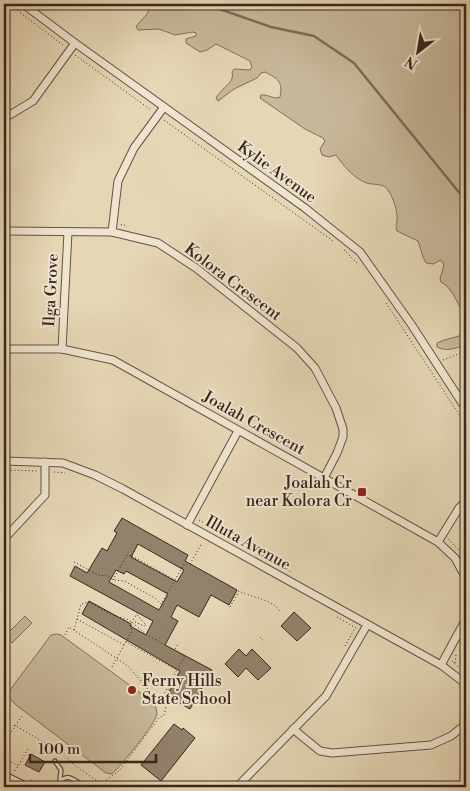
<svg xmlns="http://www.w3.org/2000/svg" width="470" height="791" viewBox="0 0 470 791" font-family="'Libre Bodoni',serif">
<style>
.green{fill:#c8b89b;stroke:#806f5c}
.lines{fill:none;stroke-linecap:round;stroke-linejoin:round}
.stream{stroke:#7d6c59;stroke-width:2.5}
.building{fill:#92826c;stroke:#39261c;fill-rule:evenodd}
.lane-casing{stroke:#645242;stroke-width:5.5}
.street-casing{stroke:#645242;stroke-width:9}
.secondary-casing{stroke:#39261c;stroke-width:12}
.path{stroke:#39261c;stroke-width:1;stroke-dasharray:1 2.5;stroke-linecap:butt}
.lane{stroke:#eee4cf;stroke-width:3}
.street{stroke:#eee4cf;stroke-width:7}
.secondary{stroke:#eee4cf;stroke-width:10}
.poi-dot{fill:#8f2418;stroke:#eee4cf;stroke-width:2}
.labels{text-anchor:middle;dominant-baseline:central;stroke-width:4;stroke-linejoin:round;paint-order:stroke}
.street-label{font-size:16px;fill:#39261c;stroke:#eee4cf}
.poi-label{font-size:16px;fill:#39261c;stroke:#eee4cf;text-anchor:end}
</style>
<rect width="100%" height="100%" fill="#e5d6b5"/>
<filter id="stains"><feTurbulence type="fractalNoise" baseFrequency=".004" numOctaves="4"/><feColorMatrix values="0 0 0 0 .2 0 0 0 0 .09 0 0 0 0 .02 0 0 0 .5 -.17"/></filter>
<radialGradient id="worn" r=".72"><stop offset=".6" stop-color="#630" stop-opacity="0"/><stop offset="1" stop-color="#630" stop-opacity=".3"/></radialGradient>
<g class="green">
<path d="M149,4H466V318L453,294L447,286L441,282L440,279L444,265L441,260L433,264L426,263L423,257L418,241L397,231C395,226 397,225 397,220C398,212 393,197 388,190C383,182 372,186 364,182C352,176 343,165 336,155L329,157L322,155L320,149L325,141L323,138L305,129L260,98L261,95C268,94 274,100 280,97C283,81 278,79 265,72L261,73L257,78L234,89L218,101L216,98C222,87 235,83 232,72L234,69L250,70L252,67L250,61L216,44L207,50L200,52L186,43V39L196,36V33L193,32L175,35L159,29L138,30L136,27C141,19 151,14 149,4Z"/>
<path d="M466,333V345C456,348 447,352 437,347V343C446,338 457,338 466,333Z"/>
<polygon points="25,616 32,623 12,643 5,636"/>
<path d="M56,634L61,635L150,700C154,704 157,708 157,714C156,723 120,767 112,774L106,773L16,705L9,698L10,690L51,635Z"/>
</g>
<g class="lines">
<polyline class="stream" points="208,4 211,6 271,27 314,36 354,63 466,201"/>
</g>
<g class="building">
<path d="M122,518L188,555L185,561L237,590L229,605L211,595L199,617L177,605L171,617L178,621L165,645L212,670L190,709L167,696L180,671L82,614L89,601L131,624L130,626L146,635L153,621L70,576L75,566L87,573L102,548L107,551L117,533L114,531ZM138,544L184,570L177,582L131,557ZM116,570L124,574L126,571L168,594L159,610L109,582Z"/>
<polygon points="294,612 311,628 297,641 281,626"/>
<polygon points="239,649 246,656 252,649 271,668 258,680 246,668 238,677 225,664"/>
<polygon points="174,724 182,730 183,728 195,738 161,781 141,765"/>
<polygon points="31,754 45,762 39,772 25,765"/>
</g>
<g class="lines">
<defs>
<g id="lane">
<polyline points="55,761 61,770 60,779"/>
<path d="M55,787C66,771 72,778 85,787"/>
</g>
<g id="street">
<polyline points="23,4 75,43 305,208 360,252 411,324 466,409"/>
<polyline points="4,117 8,116 33,101 75,43"/>
<polyline points="4,231 112,232 158,243 196,268 297,348 315,368 336,408 343,429 343,437 337,453 324,478"/>
<polyline points="112,232 118,181 134,148 164,107"/>
<polyline points="4,349 62,349 113,360 438,542 455,558 466,578"/>
<polyline points="62,349 68,232"/>
<polyline points="4,461 63,463 95,475 123,489 441,665 466,684"/>
<polyline points="187,525 238,431"/>
<polyline points="4,539 45,495 45,462"/>
<polyline points="438,542 459,508 466,501"/>
<polyline points="441,665 466,619"/>
<polyline points="293,729 320,751 332,753 431,745 451,736 466,724"/>
<polyline points="237,787 326,696 367,625"/>
</g>
<polyline id="secondary" points="4,777 24,787"/>
</defs>
<use href="#lane" class="lane-casing"/>
<use href="#street" class="street-casing"/>
<use href="#secondary" class="secondary-casing"/>
<g class="path">
<polyline points="9,4 64,46"/>
<polyline points="75,55 151,110"/>
<polyline points="164,120 333,241"/>
<polyline points="121,225 123,224 127,227"/>
<polyline points="344,250 359,265"/>
<polyline points="386,303 466,425"/>
<polyline points="443,360 466,351"/>
<polyline points="4,470 38,471"/>
<polyline points="54,472 65,473"/>
<polyline points="199,520 291,572"/>
<polyline points="448,539 459,550"/>
<polyline points="132,556 175,580 161,604"/>
<polyline points="74,562 100,576 105,575 114,580 124,581 155,598 162,605"/>
<polyline points="190,564 202,543"/>
<polyline points="113,580 127,555 132,556 138,544"/>
<polyline points="175,580 184,564 187,565"/>
<path d="M230,607L239,591C252,598 272,598 281,613"/>
<polyline points="337,617 356,628"/>
<polyline points="77,619 124,645"/>
<polyline points="135,622 144,626 146,625 137,615"/>
<polyline points="74,630 81,604 89,602 112,615 129,620 147,635 185,656 177,670"/>
<polyline points="65,635 69,627 128,666 152,694 161,700 166,707 164,715 159,718 119,771 101,784"/>
<polyline points="260,637 264,641"/>
<polyline points="126,642 132,631 131,624 137,613"/>
<polyline points="345,646 355,628"/>
<polyline points="175,649 178,644"/>
<polyline points="452,661 464,672"/>
<polyline points="455,663 456,655"/>
<polyline points="112,667 126,642 177,670 161,700"/>
<polyline points="165,696 169,688 168,688"/>
<polyline points="14,725 64,754 74,765 106,787"/>
<polyline points="18,766 8,760 5,755 9,736 23,714"/>
<polyline points="15,771 29,747"/>
<polyline points="31,780 44,787"/>
</g>
<use href="#lane" class="lane"/>
<use href="#street" class="street"/>
<use href="#secondary" class="secondary"/>
</g>
<g class="poi-dot">
<rect x="357" y="487" width="10" height="10" rx="2.5"/>
<circle cx="132" cy="690" r="5"/>
</g>
<g class="labels">
<g class="street-label">
<text transform="translate(277 172) rotate(36)">Kylie Avenue</text>
<text transform="translate(233 282) rotate(37)">Kolora Crescent</text>
<text transform="translate(51 290) rotate(-87)">Ilga Grove</text>
<text transform="translate(254 423) rotate(29)">Joalah Crescent</text>
<text transform="translate(248 543) rotate(29)">Illuta Avenue</text>
</g>
<g class="poi-label">
<text x="352" y="483">Joalah Cr<tspan x="352" dy="18">near Kolora Cr</tspan></text>
<text x="142" y="681" text-anchor="start">Ferny Hills<tspan x="142" dy="18">State School</tspan></text>
</g>
</g>
<rect width="470" height="791" fill="none" stroke="#e5d6b5" stroke-width="20"/>
<rect x="5" y="5" width="460" height="781" fill="none" stroke="#39261c" stroke-width="2.5"/>
<rect x="10" y="10" width="450" height="771" fill="none" stroke="#39261c"/>
<g transform="translate(418 52) rotate(211)" stroke="#eee4cf" stroke-width="4" paint-order="stroke">
<path d="M0-4L9 19L0 12L-9 19Z" fill="#39261c"/>
<text y="-8" font-size="14" font-weight="bold" text-anchor="middle" fill="#39261c">N</text>
</g>
<path d="M30 754v8h126v-8" fill="none" stroke="#39261c" stroke-width="2.5"/>
<text x="38" y="754" font-size="15" fill="#39261c" stroke="#eee4cf" stroke-width="4" paint-order="stroke">100 m</text>
<rect width="100%" height="100%" filter="url(#stains)"/>
<rect width="100%" height="100%" fill="url(#worn)"/>
</svg>
